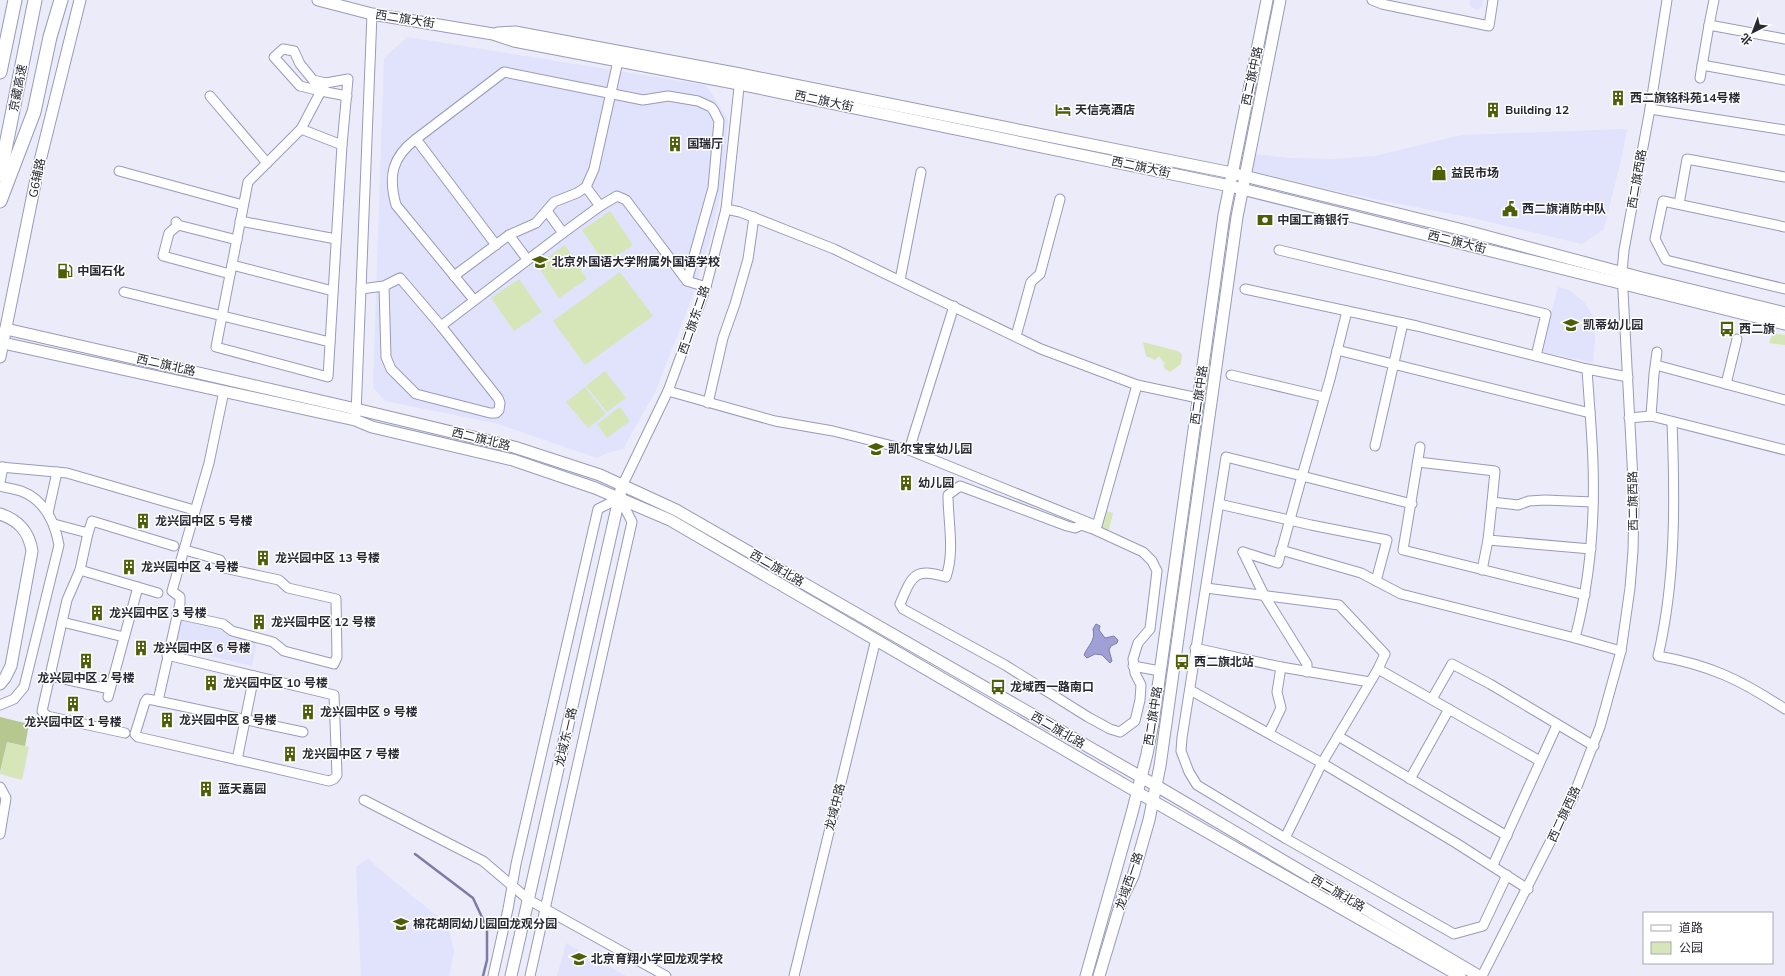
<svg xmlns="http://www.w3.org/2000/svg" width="1785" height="976" viewBox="0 0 1785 976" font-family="'Nunito Sans','Noto Sans SC',sans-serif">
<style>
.built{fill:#e1e2fc}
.green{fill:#d7e6b9}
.forest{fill:#b6c78f}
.water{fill:#a0a0d7;stroke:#7c7ca6}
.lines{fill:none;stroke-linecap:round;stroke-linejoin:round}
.stream{stroke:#7c7ca6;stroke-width:2.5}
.minor-casing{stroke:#999abb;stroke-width:11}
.major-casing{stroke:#999abb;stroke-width:13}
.highway-casing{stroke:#999abb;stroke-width:15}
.minor{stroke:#fff;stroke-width:9}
.major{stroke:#fff;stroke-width:11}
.highway{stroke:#fff;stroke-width:13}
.labels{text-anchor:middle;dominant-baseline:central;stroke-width:3;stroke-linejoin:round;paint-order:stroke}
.street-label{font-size:12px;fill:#282835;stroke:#fff}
.poi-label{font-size:12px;font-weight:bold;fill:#282835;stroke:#fff;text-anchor:start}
</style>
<rect width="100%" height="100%" fill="#ebebfa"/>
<g class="built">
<polygon points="1470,0 1483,0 1482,6 1478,10 1472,8 1470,6"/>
<polygon points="407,37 706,85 728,119 723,183 709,242 692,298 656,390 623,449 607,453 597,458 495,423 385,401 373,387 384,58"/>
<polygon points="1627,129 1623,151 1604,229 1582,244 1473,218 1349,194 1252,171 1251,162 1254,154 1289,158 1334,159 1375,156 1461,135"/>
<polygon points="1558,287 1569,290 1584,302 1594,318 1595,341 1593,363 1541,351"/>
<polygon points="180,620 201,623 241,638 257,642 252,666 173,647"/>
<polygon points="368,858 379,869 437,916 449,931 454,951 449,976 361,976 356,867"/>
<polygon points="566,943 626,976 557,976"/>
</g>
<g class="green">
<polygon points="610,211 633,245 605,264 582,230"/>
<polygon points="565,245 587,279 559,298 537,265"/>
<polygon points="620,272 653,316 585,365 553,321"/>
<polygon points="519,279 542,312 514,331 491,298"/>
<polygon points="1773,333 1785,335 1785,345 1769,343"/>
<polygon points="1143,342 1178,351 1182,354 1181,364 1170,372 1165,369 1163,365 1165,364 1159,356 1155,360 1146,356"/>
<polygon points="605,371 626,398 607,412 586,386"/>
<polygon points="585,387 606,414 588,428 566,402"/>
<polygon points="620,407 630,421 607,438 597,424"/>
<polygon points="1107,511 1113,513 1108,534 1100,530"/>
<polygon points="7,742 29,747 22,780 0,774"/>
</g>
<polygon class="forest" points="0,717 29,724 25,746 7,742 0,772"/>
<path class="water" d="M1096,624L1100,626L1099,630L1105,638L1114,636L1118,640L1117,643L1111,646L1109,650L1112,661L1110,663L1102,655L1095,654L1087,658L1084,655C1088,645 1096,641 1093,629Z"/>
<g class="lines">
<polyline class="stream" points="415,854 473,898 487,928 487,960 483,976"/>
<defs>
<g id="minor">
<polyline points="1372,0 1382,4 1489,26 1493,0"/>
<polyline points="1709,25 1714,0"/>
<polyline points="1702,65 1785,80"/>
<polyline points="1700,78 1709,25 1785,39"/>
<polyline points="326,83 348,79 342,145"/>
<polyline points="210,96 267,163"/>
<polyline points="1650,109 1785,130"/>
<polygon points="301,129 342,145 328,377 216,347 248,182"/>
<polyline points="301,129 321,91 300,86 274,57 283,49 294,51 300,64 313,80 326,83 321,91 347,96"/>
<polyline points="416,139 504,72 643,100 668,96 698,101 711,107 714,111 719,121 713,188 687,281"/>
<polyline points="119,171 243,205"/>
<polyline points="586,187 600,206"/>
<polyline points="1679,204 1687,159 1785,177"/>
<polyline points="726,209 740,212 834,249 1041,349 1137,385 1198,398"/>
<polyline points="547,211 563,233"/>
<polyline points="240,221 336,239"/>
<polyline points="176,222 178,225 237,240"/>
<polyline points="178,225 169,233 163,256 230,274"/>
<polyline points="1785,227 1663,201 1655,239 1666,260 1785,289"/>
<polyline points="509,235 527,259"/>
<polyline points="1279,250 1546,314 1536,356"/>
<polyline points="232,265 333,291"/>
<polyline points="454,276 509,235 536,223 554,202 577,193 586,187 594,169 618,61"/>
<polyline points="900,280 921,172"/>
<polyline points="361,289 384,286 400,278 441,326 498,398 500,403 499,410 496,413 490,413 416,394 391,369 386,357 384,286"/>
<polyline points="1245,289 1417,326 1587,369 1628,377"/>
<polyline points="124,292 330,342"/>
<path d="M474,300L396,205C388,176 392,157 416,139L496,245"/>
<polyline points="1347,311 1330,379 1302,476 1226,457 1182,738 1181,751 1189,772 1197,785 1285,838 1454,934 1483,926 1507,875"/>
<polyline points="441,326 563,233 600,206 617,196 626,200 687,281 706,287"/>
<polyline points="1016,336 1031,282 1040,274 1060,199"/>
<polyline points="1337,350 1590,413"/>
<polyline points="1656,365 1785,400"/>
<polyline points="1231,375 1324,397"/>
<polyline points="1726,384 1737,339"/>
<polyline points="224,391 209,463 172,591 180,597 180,603 158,701 303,732"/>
<polyline points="668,391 775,421 833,431 909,450 1097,526 1137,385"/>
<polyline points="708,403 723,338 735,304 748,259 754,217"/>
<polyline points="356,414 372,14"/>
<polyline points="1651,416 1654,374 1657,352"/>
<polyline points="1629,418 1651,416 1785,450"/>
<path d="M1672,422C1675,499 1676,579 1658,656C1710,665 1741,680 1785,709"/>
<polyline points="1375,446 1403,323"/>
<polyline points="1420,447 1403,550 1585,595"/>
<polyline points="909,450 954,306"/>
<polyline points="1418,462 1495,471 1492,502 1518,505 1529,501 1545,500 1593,502"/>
<polyline points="0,467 67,473 194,510"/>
<polyline points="0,482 3,467"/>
<polyline points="623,484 668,391 706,287 726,209 740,78"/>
<path d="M0,486C7,488 15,489 21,491C45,500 55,523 59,545L24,687L14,699L0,705"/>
<path d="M960,486L1067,526L1075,528L1081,525L1093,529L1143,552L1152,561L1157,571L1150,629L1138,643L1133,659L1135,673L1141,685L1140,700L1135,721L1120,732L1110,729L1088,717L1005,665L903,609L900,604C912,576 914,567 946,577C955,551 948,522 948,495Z"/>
<polyline points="1219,504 1311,525 1387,540 1376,581"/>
<polyline points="48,513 57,472"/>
<polyline points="54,524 88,533 80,570 67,600 42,711 47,716 125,733"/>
<polyline points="88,533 92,521 174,546"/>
<polyline points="1488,540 1591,549"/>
<polyline points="1281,550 1361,573 1401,594 1575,638 1621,651"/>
<polyline points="1243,552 1278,563 1302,476 1412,504"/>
<polyline points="1243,552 1264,595 1307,664 1307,672"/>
<polyline points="80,570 158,593"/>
<polyline points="1482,570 1488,540 1492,502"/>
<polyline points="1206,588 1339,605 1385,654 1378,669 1322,763 1285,838"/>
<polyline points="177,614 223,624 232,631 273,642 284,651 334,664 337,657 336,599 288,588 279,580 224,568 220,560 185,550"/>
<polyline points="62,622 124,637"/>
<path d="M1575,638C1590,581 1595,522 1593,463C1592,432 1589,401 1587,369"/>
<polyline points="1195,648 1281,667 1370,682"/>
<polyline points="1133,666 1160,671"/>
<polyline points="1378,669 1540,761"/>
<polyline points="50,676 110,689"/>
<polyline points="1190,690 1322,763 1456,843 1528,889"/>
<polyline points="108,697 138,587"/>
<polyline points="1432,699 1452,664 1490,684 1594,746"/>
<polyline points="158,701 147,699 145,702 135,734 138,737 329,781 334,779 337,775 334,695 167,655"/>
<polyline points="1269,733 1281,708 1277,692 1281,667"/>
<polyline points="1338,736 1507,836"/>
<polyline points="237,760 254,676"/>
<polyline points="1410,779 1449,709"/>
<polyline points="0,787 6,798 0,834"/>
<polyline points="364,800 483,861 529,900 666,976"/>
<polyline points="1493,865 1557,725"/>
<polyline points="493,976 508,909 516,864 598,509 620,498 632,522 530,976"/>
<polyline points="794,976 876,639"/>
<polyline points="1482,976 1573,797 1600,727 1621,651 1630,588 1633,551 1634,500 1622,272 1624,250 1650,109 1667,0"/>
</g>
<g id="major">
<polyline points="318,0 372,14 493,34 514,41 739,84 1230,186 1785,324"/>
<polyline points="498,33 515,32 740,74 1232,173 1463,230 1642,278 1785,313"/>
<polyline points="6,329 356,409 514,447 600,475 676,510 1155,785 1479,976"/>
<polyline points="3,343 355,420 372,427 513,460 595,488 670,520 1137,792 1460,976"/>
<polyline points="0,357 38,169 80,0"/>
<path d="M0,514C18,520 29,531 32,551L11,666L5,678L0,684"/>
<polyline points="511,976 621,490"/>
<polyline points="1086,976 1132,813 1147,754 1153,723 1224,215 1267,0"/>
<polyline points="1099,976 1122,899 1133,876 1149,820 1160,766 1237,217 1280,0"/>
</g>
<g id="highway">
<polyline points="0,72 15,0"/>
<polyline points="0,175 35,0"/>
<polyline points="0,201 34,112 50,37 61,0"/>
</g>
</defs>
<use href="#minor" class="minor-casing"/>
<use href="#major" class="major-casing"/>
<use href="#highway" class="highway-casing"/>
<use href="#minor" class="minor"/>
<use href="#major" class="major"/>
<use href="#highway" class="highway"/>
</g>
<defs>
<symbol id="building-bare" viewBox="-9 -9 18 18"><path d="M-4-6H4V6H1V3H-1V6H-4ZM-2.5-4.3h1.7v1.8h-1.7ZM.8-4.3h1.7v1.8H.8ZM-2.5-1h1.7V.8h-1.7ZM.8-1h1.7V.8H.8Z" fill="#4c5f06" stroke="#fff" stroke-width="2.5" paint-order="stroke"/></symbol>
<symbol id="hotel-bare" viewBox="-9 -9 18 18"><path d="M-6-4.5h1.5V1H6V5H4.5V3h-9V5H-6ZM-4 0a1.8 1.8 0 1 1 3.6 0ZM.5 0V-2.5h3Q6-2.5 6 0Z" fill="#4c5f06" stroke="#fff" stroke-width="2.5" paint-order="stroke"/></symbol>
<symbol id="shop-bare" viewBox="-9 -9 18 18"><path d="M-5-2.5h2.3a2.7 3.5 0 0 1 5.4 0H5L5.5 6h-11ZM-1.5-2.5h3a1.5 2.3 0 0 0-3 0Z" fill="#4c5f06" stroke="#fff" stroke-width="2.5" paint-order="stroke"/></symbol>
<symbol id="civic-bare" viewBox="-9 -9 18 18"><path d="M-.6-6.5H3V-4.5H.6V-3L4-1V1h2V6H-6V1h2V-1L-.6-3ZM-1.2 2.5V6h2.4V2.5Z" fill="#4c5f06" stroke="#fff" stroke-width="2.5" paint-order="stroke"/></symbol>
<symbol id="bank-bare" viewBox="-9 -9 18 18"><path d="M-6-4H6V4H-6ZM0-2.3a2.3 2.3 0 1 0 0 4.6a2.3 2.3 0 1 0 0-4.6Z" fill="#4c5f06" stroke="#fff" stroke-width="2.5" paint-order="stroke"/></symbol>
<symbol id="school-bare" viewBox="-9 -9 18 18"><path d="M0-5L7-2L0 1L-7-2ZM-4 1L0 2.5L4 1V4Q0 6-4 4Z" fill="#4c5f06" stroke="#fff" stroke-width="2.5" paint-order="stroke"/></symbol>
<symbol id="fuel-bare" viewBox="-9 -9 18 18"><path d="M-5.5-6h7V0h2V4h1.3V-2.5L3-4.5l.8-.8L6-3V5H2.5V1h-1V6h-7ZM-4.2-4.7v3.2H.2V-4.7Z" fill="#4c5f06" stroke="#fff" stroke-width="2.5" paint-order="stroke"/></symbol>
<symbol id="bus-bare" viewBox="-9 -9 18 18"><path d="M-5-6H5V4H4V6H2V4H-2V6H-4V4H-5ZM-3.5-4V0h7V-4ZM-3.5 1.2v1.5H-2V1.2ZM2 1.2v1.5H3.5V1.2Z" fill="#4c5f06" stroke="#fff" stroke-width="2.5" paint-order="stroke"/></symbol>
</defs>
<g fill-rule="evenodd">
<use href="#building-bare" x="1607" y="87" width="22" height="22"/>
<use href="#hotel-bare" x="1052" y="99" width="22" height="22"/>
<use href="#building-bare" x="1482" y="99" width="22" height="22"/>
<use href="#building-bare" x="664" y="133" width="22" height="22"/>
<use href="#shop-bare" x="1428" y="162" width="22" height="22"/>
<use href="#civic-bare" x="1499" y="198" width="22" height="22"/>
<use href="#bank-bare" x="1254" y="209" width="22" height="22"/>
<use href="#school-bare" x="529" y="251" width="22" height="22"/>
<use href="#fuel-bare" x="54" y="260" width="22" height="22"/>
<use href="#school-bare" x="1560" y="314" width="22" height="22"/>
<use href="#bus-bare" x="1716" y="318" width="22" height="22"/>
<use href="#school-bare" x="865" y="438" width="22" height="22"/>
<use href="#building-bare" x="895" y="472" width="22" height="22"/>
<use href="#building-bare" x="132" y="510" width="22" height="22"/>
<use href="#building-bare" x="252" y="547" width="22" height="22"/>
<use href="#building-bare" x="118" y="556" width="22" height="22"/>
<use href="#building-bare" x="86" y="602" width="22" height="22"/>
<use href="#building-bare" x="248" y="611" width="22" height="22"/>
<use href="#building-bare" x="130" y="637" width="22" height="22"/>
<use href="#building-bare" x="75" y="650" width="22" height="22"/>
<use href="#bus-bare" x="1171" y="651" width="22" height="22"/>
<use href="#building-bare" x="200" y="672" width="22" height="22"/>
<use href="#bus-bare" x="987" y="676" width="22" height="22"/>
<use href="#building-bare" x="62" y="693" width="22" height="22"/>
<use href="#building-bare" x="297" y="701" width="22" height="22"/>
<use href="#building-bare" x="156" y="709" width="22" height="22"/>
<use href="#building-bare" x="279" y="743" width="22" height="22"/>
<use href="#building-bare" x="195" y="778" width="22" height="22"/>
<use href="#school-bare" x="390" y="913" width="22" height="22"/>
<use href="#school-bare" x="568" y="948" width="22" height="22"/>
</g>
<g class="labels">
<g class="street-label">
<text transform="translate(405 19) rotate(9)">西二旗大街</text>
<text transform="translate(1252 76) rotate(-78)">西二旗中路</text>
<text transform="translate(18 88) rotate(-79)">京藏高速</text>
<text transform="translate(824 101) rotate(12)">西二旗大街</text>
<text transform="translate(1141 167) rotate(12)">西二旗大街</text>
<text transform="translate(37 178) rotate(-78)">G6辅路</text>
<text transform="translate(1637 179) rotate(-80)">西二旗西路</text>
<text transform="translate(1457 242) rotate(14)">西二旗大街</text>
<text transform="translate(694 320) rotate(-71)">西二旗东二路</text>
<text transform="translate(166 365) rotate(13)">西二旗北路</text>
<text transform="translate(1199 395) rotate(-82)">西二旗中路</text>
<text transform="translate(481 439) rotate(14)">西二旗北路</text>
<text transform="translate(1633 501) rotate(-91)">西二旗西路</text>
<text transform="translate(777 568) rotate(30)">西二旗北路</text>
<text transform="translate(1153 716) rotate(-81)">西二旗中路</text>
<text transform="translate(1058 730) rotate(30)">西二旗北路</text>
<text transform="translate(566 737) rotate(-77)">龙域东一路</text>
<text transform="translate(835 807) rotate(-76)">龙域中路</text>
<text transform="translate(1564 814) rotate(-65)">西二旗西路</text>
<text transform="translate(1129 881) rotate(-71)">龙域西一路</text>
<text transform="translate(1338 893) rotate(30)">西二旗北路</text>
</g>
<g class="poi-label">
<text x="1630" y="98">西二旗铭科苑14号楼</text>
<text x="1075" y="110">天信亮酒店</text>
<text x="1505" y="110">Building 12</text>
<text x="687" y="144">国瑞厅</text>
<text x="1451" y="173">益民市场</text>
<text x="1522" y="209">西二旗消防中队</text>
<text x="1277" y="220">中国工商银行</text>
<text x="552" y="262">北京外国语大学附属外国语学校</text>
<text x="77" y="271">中国石化</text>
<text x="1583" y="325">凯蒂幼儿园</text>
<text x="1739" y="329">西二旗</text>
<text x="888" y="449">凯尔宝宝幼儿园</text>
<text x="918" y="483">幼儿园</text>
<text x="155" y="521">龙兴园中区 5 号楼</text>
<text x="275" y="558">龙兴园中区 13 号楼</text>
<text x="141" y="567">龙兴园中区 4 号楼</text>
<text x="109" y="613">龙兴园中区 3 号楼</text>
<text x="271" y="622">龙兴园中区 12 号楼</text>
<text x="153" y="648">龙兴园中区 6 号楼</text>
<text x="1194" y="662">西二旗北站</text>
<text x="86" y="678" text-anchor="middle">龙兴园中区 2 号楼</text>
<text x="223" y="683">龙兴园中区 10 号楼</text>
<text x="1010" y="687">龙域西一路南口</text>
<text x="320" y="712">龙兴园中区 9 号楼</text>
<text x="179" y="720">龙兴园中区 8 号楼</text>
<text x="73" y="722" text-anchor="middle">龙兴园中区 1 号楼</text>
<text x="302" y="754">龙兴园中区 7 号楼</text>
<text x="218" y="789">蓝天嘉园</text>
<text x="413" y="924">棉花胡同幼儿园回龙观分园</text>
<text x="591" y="959">北京育翔小学回龙观学校</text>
</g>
</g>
<rect x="1643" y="912" width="130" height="52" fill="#ffffff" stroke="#a9a9ae"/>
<rect x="1651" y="925" width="20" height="6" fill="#ffffff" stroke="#a9a9ae"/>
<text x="1679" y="932" font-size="12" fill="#282835">道路</text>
<rect x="1651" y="942" width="20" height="12" fill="#d7e6b9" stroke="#a9a9ae"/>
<text x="1679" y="952" font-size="12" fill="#282835">公园</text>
<g transform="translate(1753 32) rotate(222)" stroke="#ffffff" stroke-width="3" paint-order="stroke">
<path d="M0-3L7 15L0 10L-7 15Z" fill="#282835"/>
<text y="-6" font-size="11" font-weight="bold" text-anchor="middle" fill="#282835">北</text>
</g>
</svg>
